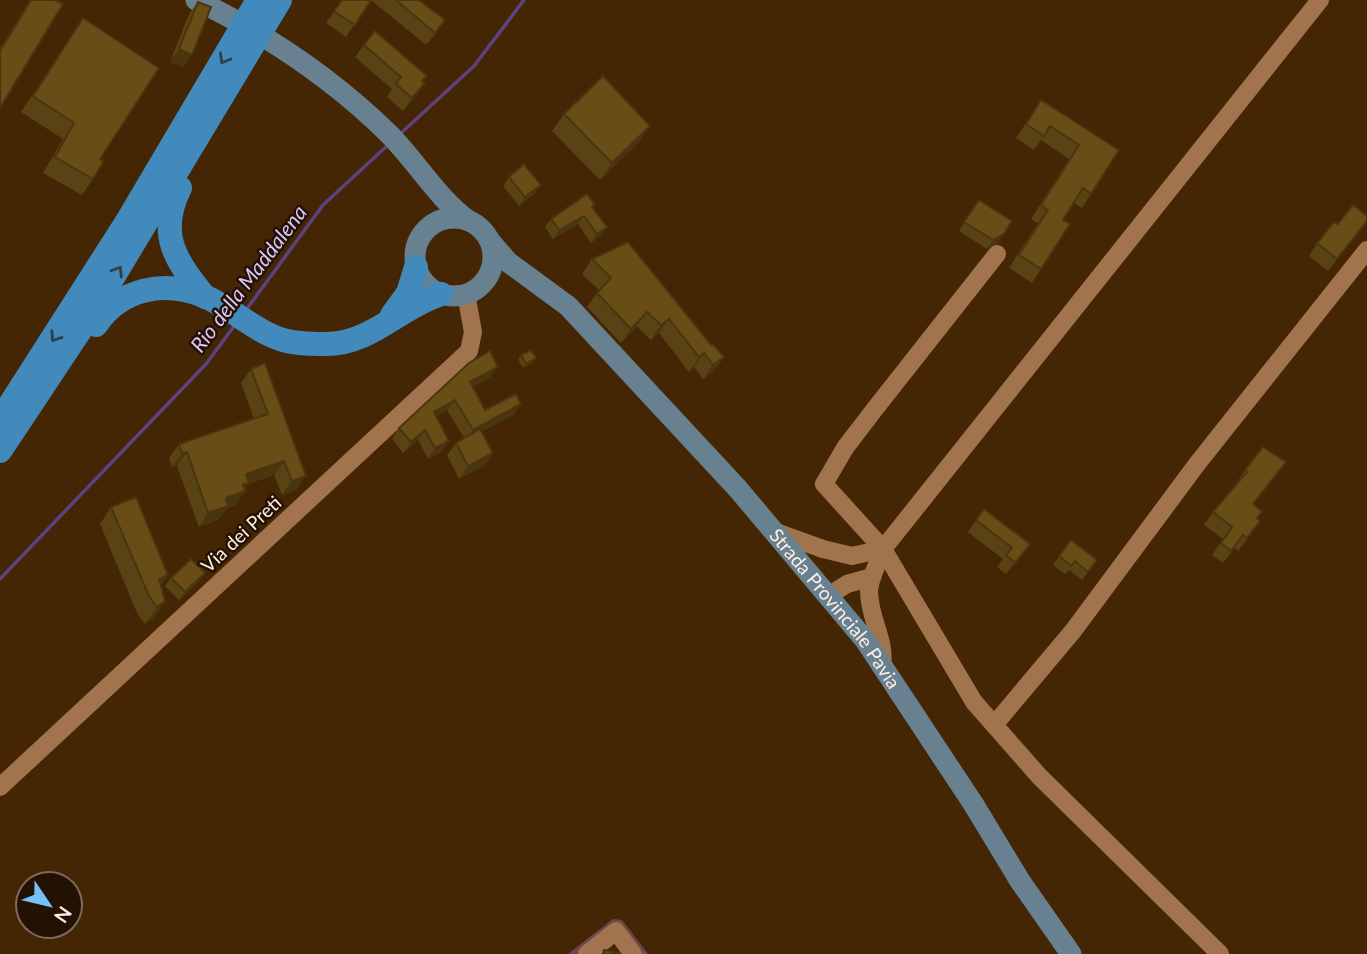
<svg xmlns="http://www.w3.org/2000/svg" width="1367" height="954" viewBox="0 0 1367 954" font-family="Lato,sans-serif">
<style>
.park{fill:url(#park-tufts)}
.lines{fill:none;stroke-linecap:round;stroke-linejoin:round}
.stream{stroke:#5c427e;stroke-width:3.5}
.minor{stroke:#a2744d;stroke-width:18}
.major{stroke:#688190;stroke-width:21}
.highway{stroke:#428abc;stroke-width:24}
.wall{fill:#594213}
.shaded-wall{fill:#49360f}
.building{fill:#684d16;stroke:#49360f;stroke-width:2}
.oneway{stroke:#2f414d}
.labels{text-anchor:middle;stroke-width:5;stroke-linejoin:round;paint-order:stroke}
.street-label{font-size:19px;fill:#ffefe3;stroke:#231103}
.water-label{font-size:21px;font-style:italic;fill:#dbc7fe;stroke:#231103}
</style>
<defs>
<pattern id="park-tufts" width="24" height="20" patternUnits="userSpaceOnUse" patternTransform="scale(1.75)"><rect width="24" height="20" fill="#714450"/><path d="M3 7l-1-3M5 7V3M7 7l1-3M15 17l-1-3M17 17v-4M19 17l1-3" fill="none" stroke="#865f69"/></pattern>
</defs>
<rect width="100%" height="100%" fill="#442605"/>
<!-- park -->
<path class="park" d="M613 919 622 920 648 954H633L616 931 587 954H568Z"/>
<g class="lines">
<!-- stream -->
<g class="stream">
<path d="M400 134 474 66 524 0"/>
<path d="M246 310 323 205 389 144"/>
<path d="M0 579 206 364 235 325"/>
</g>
<!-- minor -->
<g class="minor">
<path d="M997 254 874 410 845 448 824 484 883 549 974 702 1039 776 1220 954"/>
<path d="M773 531 823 549 852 556 883 549"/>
<path d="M828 596 847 584 872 577"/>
<path d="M882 666C886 639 869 619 869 591 870 576 879 563 883 549L1320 0"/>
<path d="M994 725 1073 631 1197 464 1367 250"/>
<path d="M0 787 469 351 473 332 466 294"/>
<path d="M587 954 616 931 633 954"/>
</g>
<!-- major -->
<g class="major">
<path d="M196 0C266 34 334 80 389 134 416 161 438 199 469 221"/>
<circle cx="454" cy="257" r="39"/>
<path id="s1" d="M490 241 508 262 568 306 738 489 865 640 974 805 1020 881 1071 954"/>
</g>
<!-- highway -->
<g class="highway">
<path d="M180 188C157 234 175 260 205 297"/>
<path d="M392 315 408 293 416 267"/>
<path d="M96 325C121 288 164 280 204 296 232 308 254 331 283 340 296 344 312 344 326 344 371 344 400 307 441 294"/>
<path d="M0 420 126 223 258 0"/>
<path d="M0 451 91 314 280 0"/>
</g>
</g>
<!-- wall -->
<g class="wall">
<path d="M30 0H55L0 108V48Z"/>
<path d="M342 0H371L346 37 326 23Z"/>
<path d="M371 0H419L436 33 426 45Z"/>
<path d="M198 2 192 55 183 67 170 62 189 14Z"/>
<path d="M83 18 100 159 93 179 82 195 43 173 63 139 21 112Z"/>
<path d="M364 45 425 83 416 96 403 111 387 97 392 89 355 57Z"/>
<path d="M1041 100 1119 150 1082 208 1074 203 1063 220 1041 269 1032 283 1009 268 1038 223 1031 219 1069 159 1041 140 1034 150 1016 138Z"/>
<path d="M564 114 639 142 600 180 552 131Z"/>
<path d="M509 177 541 185 535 193 519 206 503 186Z"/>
<path d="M979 200 998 243 987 249 959 231Z"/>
<path d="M593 208 601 235 591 243 578 224 553 239 545 227 551 219Z"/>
<path d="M1361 230 1328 271 1309 256 1317 243Z"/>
<path d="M592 259 711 345 724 357 714 371 703 379 694 367 689 372 659 333 651 340 637 326 621 343 587 307 599 290 582 274Z"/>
<path d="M521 355 533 363 523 368 518 359Z"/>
<path d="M251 369 296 490 282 495 274 475 248 484 245 490V491L235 505 227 508 218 520 199 527 177 466 172 467 169 458 179 444 254 419 241 383Z"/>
<path d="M491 377 472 387 485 410 521 404 513 415 481 432 484 466 459 479 447 455 456 443 464 438 447 410 436 417 441 452 428 459 418 440 403 453 392 439 399 428Z"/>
<path d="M1286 462 1253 505 1257 518 1252 533 1238 551 1235 548 1223 563 1212 555 1223 539 1204 525 1213 512 1238 483 1237 482 1245 470Z"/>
<path d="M111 507 168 575 161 585 165 601 153 618 145 624 137 613 100 524Z"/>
<path d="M984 509 1030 544 1006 574 997 567 1003 559 968 532Z"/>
<path d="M1071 540 1097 560 1082 580 1069 570 1065 574 1053 565Z"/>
<path d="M171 578 199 582 179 600 165 586Z"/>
</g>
<!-- shaded-wall -->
<g class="shaded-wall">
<path d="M179 49 192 55 183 67 170 62Z"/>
<path d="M425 83 416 96 403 111 412 98Z"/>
<path d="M650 126 639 142 600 180 612 163Z"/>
<path d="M541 185 535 193 519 206 525 197Z"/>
<path d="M584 216 578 224 553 239 559 230Z"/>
<path d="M1367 221 1361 230 1328 271 1337 259Z"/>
<path d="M607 227 601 235 591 243 597 234Z"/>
<path d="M1004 234 998 243 987 249 993 240Z"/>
<path d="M647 312 637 326 621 343 631 329Z"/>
<path d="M669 319 659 333 651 340 661 325Z"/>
<path d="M704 353 694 367 689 372 699 357Z"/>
<path d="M724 357 714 371 703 379 713 365Z"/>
<path d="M536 358 533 363 523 368 526 364Z"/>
<path d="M498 367 491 377 462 393 470 382Z"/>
<path d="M455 400 447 410 426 423 434 412Z"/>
<path d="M521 404 513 415 465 440 473 430Z"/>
<path d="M425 430 418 440 403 453 411 442Z"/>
<path d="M449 441 441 452 428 459 435 448Z"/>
<path d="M187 452 177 466 172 467 182 453Z"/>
<path d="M493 453 484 466 459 479 468 466Z"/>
<path d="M284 461 274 475 248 484 243 492 245 491 235 505 227 508 218 520 199 527 208 513 246 474Z"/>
<path d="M306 476 296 490 282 495 292 481Z"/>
<path d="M205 573 199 582 179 600 185 592Z"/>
<path d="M168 575 157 591 147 595 159 579Z"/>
<path d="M165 601 153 618 145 624 157 607Z"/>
</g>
<!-- building -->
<g class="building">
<path d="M31 0H55L63 4 0 108V51Z"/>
<path d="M342 0H371L355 25 334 11Z"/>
<path d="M396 0H419L445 20 435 33Z"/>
<path d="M198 2 211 7 192 55 179 49Z"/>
<path d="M83 18 159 68 100 159 104 161 93 179 55 157 74 123 33 96Z"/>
<path d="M375 31 427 76 422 81 425 83 412 98 396 84 401 77 364 45Z"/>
<path d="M603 76 650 126 612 163 564 114Z"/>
<path d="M1041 100 1119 150 1091 194 1083 188 1063 220 1070 224 1041 269 1019 255 1048 210 1041 205 1079 145 1050 126 1044 136 1026 124Z"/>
<path d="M524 164 541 185 525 197 509 177Z"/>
<path d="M587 194 595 205 592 207 607 227 597 234 584 216 559 230 551 219Z"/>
<path d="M979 200 1012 221 1004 234 993 240 964 222Z"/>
<path d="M1353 205 1367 216V221L1337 259 1317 243 1334 222 1338 224Z"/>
<path d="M628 242 711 345 713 344 724 357 713 365 704 353 699 357 669 319 661 325 647 312 631 329 597 293 611 278 592 259Z"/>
<path d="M531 350 536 358 526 364 521 355Z"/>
<path d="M490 351 498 367 470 382 485 410 516 394 521 404 473 430 455 400 434 412 449 441 435 448 425 430 411 442 399 428 469 363Z"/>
<path d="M265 363 306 476 292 481 284 461 246 474 249 483 243 485 245 491 226 498 228 506 208 513 187 452 182 453 179 444 268 414 251 369Z"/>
<path d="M480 429 493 453 468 466 456 443Z"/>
<path d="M1263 447 1286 462 1253 504 1262 511 1257 518 1260 521 1247 538 1243 535 1231 551 1221 543 1232 527 1213 512 1247 472 1245 470Z"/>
<path d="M136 497 168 575 159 579 165 601 157 607 149 596 111 507Z"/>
<path d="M984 509 1030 544 1015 563 1006 555 1012 548 976 520Z"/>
<path d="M1071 540 1097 560 1088 572 1075 561 1071 566 1059 556Z"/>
<path d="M191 559 205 573 185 592 171 578Z"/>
<path d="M604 950 621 954H603Z"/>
</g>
<!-- one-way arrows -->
<defs><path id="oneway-chevron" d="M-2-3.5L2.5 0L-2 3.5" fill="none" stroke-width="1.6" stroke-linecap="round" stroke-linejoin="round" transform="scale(1.75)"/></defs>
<g class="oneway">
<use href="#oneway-chevron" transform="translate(224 59) rotate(120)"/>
<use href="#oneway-chevron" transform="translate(118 271) rotate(-58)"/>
<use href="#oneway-chevron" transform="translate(55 337) rotate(123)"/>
</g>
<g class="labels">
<!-- street labels -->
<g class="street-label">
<text transform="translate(241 534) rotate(-43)" y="7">Via dei Preti</text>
<text dy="7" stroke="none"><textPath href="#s1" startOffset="506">Strada Provinciale Pavia</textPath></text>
</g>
<!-- water labels -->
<g class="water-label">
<text transform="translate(249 279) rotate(-53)" y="7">Rio della Maddalena</text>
</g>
</g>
<!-- north arrow -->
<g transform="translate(49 905) rotate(125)"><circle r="33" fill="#231103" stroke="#7b6a5d" stroke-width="2"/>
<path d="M0-5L12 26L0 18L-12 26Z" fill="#75c0f6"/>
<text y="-10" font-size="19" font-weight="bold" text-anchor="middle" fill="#ffefe3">N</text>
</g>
</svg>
